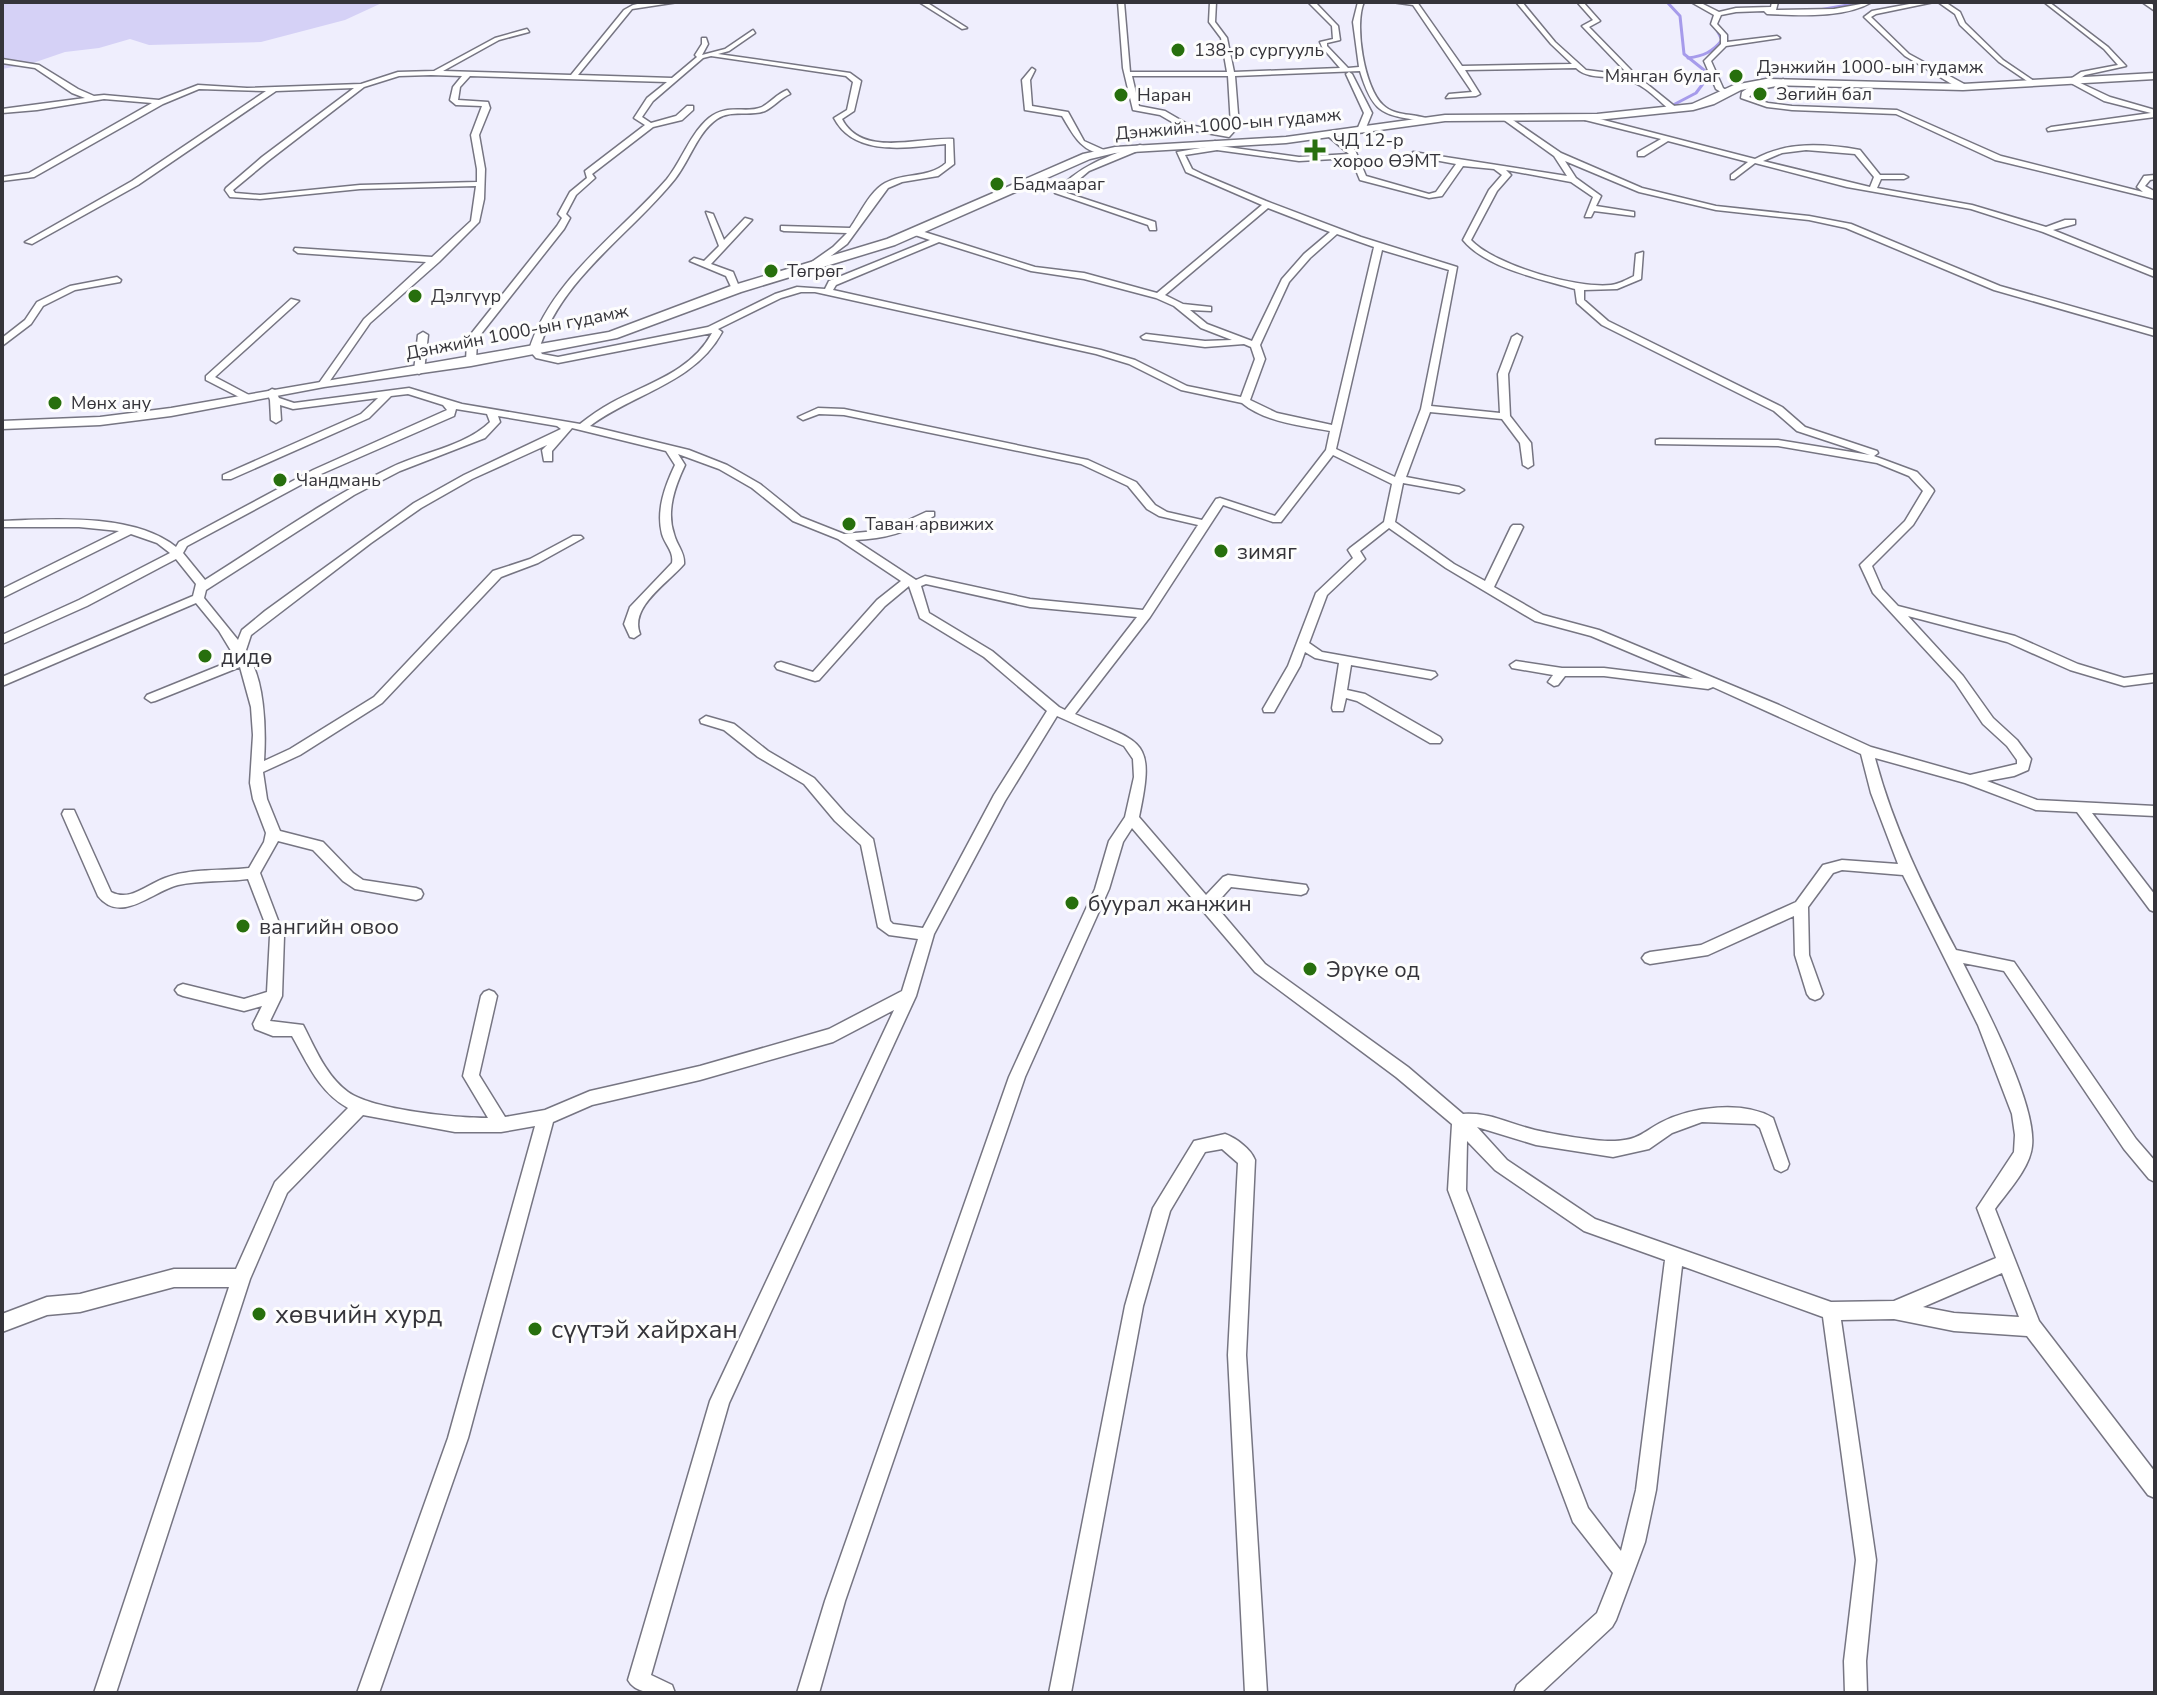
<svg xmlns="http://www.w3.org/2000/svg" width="2157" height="1695" viewBox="0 0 2157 1695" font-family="'Nunito Sans',sans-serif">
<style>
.green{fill:#d5d1f6}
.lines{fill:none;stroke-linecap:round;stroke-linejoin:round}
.stream{stroke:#a69beb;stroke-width:3}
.minor-casing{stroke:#767582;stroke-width:3}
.secondary-casing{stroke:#767582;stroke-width:3}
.minor{fill:#fff;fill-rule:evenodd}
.secondary{fill:#fff;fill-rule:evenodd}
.poi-dot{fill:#276f0d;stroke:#fdfdfd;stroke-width:3}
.labels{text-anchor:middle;stroke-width:6;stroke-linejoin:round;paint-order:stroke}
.far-poi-label{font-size:18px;fill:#35343a;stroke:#fdfdfd;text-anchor:start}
.far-street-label{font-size:18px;fill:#35343a;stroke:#fdfdfd}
.poi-label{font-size:22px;fill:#35343a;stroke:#fdfdfd;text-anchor:start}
.near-poi-label{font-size:26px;fill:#35343a;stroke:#fdfdfd;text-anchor:start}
</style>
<rect width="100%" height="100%" fill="#efeefd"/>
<!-- green -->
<path class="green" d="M2 2H384L345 20 261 42 149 45 130 39 99 48 65 52 30 64 2 69Z"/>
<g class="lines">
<!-- stream -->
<g class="stream">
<path d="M1667 2 1680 16 1684 54 1709 74 1705 75 1708 77 1696 93 1675 104"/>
<path d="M1819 10 1865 2"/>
<path d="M1688 58C1703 56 1713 52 1722 40L1714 24"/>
</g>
<!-- minor casing -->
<g class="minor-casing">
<g id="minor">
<path d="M646 2H678L632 9 578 75 672 78 697 57 695 55 702 44V38H706L708 44 702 55 725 49 753 30 755 33 729 51 718 54 850 73 861 81 854 111 842 119C862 158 918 137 953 139L954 164 938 176 902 182 888 188 847 244 812 270H806V266L833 247 847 233 784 231 781 230V226L850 228C860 214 870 191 885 183 905 172 928 179 946 163V144C909 147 855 158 834 118L847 110 853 82 846 76 711 56 703 58 653 101 642 117 651 123 676 116 687 106H693V110L682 120 653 127 592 174 595 178 576 195 566 214 570 218 564 229 477 339 476 362 471 365 466 362 467 339 557 226 562 218 558 214 570 192 587 178 585 171 645 125 634 118 647 98 667 82 470 76 460 87 458 100 488 102 490 108 479 135 485 169 484 199 479 222 439 262 370 323 327 385 324 386 319 383 364 319 426 262 298 253 294 250 295 248 432 257 471 221 476 186 360 189 260 199 230 197 225 190 226 188 262 157 354 88 276 91 138 185 32 244 25 242 132 181 266 91 199 89 163 104 34 177 2 181V177L29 173 152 103 104 99 37 110 2 113V109L85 98 72 93 35 68 2 63V59L39 65 78 89 94 96 104 95 159 100 198 85 247 88 361 84 398 72 434 71 495 38 527 29 529 32 499 40 443 71 571 75 624 10 633 5ZM431 75 462 76 453 87 450 100 456 105 482 106 471 135 477 169V182L360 185 260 195 235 193 233 190 268 161 364 87 399 76Z"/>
<path d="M919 2H926L967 28 962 29Z"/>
<path d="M1118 2H1124L1130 72H1227L1221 38 1209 22 1210 2H1216L1215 22 1227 38 1234 72 1340 68 1322 47 1320 42 1333 39 1332 26 1308 2H1315L1338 26 1340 40 1327 43V46L1348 68 1359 67 1353 22 1358 2H1364C1354 24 1364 88 1383 105 1395 117 1416 113 1431 120L1427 122C1384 114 1374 117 1360 71L1235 76 1239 126 1229 137 1184 129 1160 115 1133 110 1123 68ZM1132 76H1228L1231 126 1227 132 1189 125 1165 111 1139 106Z"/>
<path d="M1392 2H1417L1462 66 1572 64 1551 44 1516 2H1522L1555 42 1586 70 1625 75V71L1582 26 1593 20 1577 2H1583L1600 21 1589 27 1631 70 1632 76 1647 84 1678 109 1671 111C1657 99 1643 83 1624 79 1609 75 1588 80 1576 68L1465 70 1480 94 1476 96 1446 98 1449 94 1472 92 1413 5Z"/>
<path d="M1691 2H1699L1719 12 1736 8 1771 7 1772 2H1778L1776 10 1834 9 1872 2C1843 19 1800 15 1767 14L1764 11 1736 12 1721 15 1717 24 1727 35V42L1777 36 1780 38 1726 46 1711 61 1723 88 1730 93 1726 95 1716 89 1704 61 1721 44V35L1711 24 1714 15Z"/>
<path d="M1920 2H1934L1876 14 1871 17 1909 54 1966 85V89H1960L1905 56 1864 17 1872 11Z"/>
<path d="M1938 2H1945L1960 12 1965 23 2003 60 2037 83V85H2033L1999 62 1960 25 1955 14Z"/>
<path d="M2044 2H2049L2108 47 2126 66 2085 75 2076 81 2110 97 2155 110V117L2048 131 2047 129 2051 127 2151 113 2104 101 2069 82V80L2081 72 2118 65 2104 49Z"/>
<path d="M2142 2H2149L2155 6V11Z"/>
<path d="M1032 68 1035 70 1030 80 1032 106 1068 112 1084 141 1104 150V154C1081 152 1073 134 1062 116L1025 110 1022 80Z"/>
<path d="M1349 72 1352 74 1372 113 1365 130 1361 132 1357 130 1364 113 1346 74Z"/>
<path d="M1783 79 1787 82V84L1756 90 1749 97 1768 103 1792 106 1897 110 2001 156 2143 192 2137 187 2144 176 2155 175V179L2150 180 2145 186 2154 191 2155 199 1995 160 1896 114 1792 110 1767 107 1741 98 1742 92 1751 86 1780 82Z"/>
<path d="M787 90 790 94C781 98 773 107 765 111 749 117 732 109 717 119 697 133 690 160 675 179 630 235 560 279 539 350L542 354 558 357 708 327 775 294 797 287 825 289 829 281 930 240 912 234 911 232 915 229 1035 267 1084 273 1157 293 1262 205 1186 172 1177 152 1212 146 1211 143 1215 141 1220 146 1299 157 1349 154 1329 137 1328 135 1332 133 1355 150 1366 176 1429 194 1436 192 1456 164 1413 156V152L1567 176 1554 156 1504 120 1503 118 1507 116 1561 153 1642 188 1716 206 1809 216 1851 224 2000 286 2155 330V336L1994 290 1846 228 1809 220 1716 210 1639 192 1565 161 1576 178 1601 196 1596 206 1634 212V216L1594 211 1591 217H1585L1593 197 1571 182 1506 170 1511 175 1497 191 1471 240C1494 265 1577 289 1611 285 1619 284 1626 280 1634 276L1636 254 1643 252 1641 279 1617 289 1584 290V300L1608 321 1782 407 1805 427 1877 451 1878 453 1874 456 1917 472 1933 489 1934 491 1913 525 1872 566 1882 589 1898 606 2015 636 2078 664 2124 678 2155 674V682L2124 686 2070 670 2007 642 1908 616 1963 676 1993 718 2017 740 2031 759 2028 770 2014 776 1987 781 2037 800 2155 806V816L2092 813 2155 895V912L2150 910 2077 812 2036 810 1965 783 1875 758C1893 826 1923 887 1956 950L2014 962 2136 1139 2155 1161V1182L2149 1179 2124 1149 2004 971 1963 963C1983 1002 2037 1104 2032 1146 2030 1168 2008 1191 1995 1209L2039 1321 2155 1472V1498L2148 1495 2027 1336 1954 1331 1894 1319 1841 1320 1876 1560 1866 1661 1867 1693H1845L1844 1661 1856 1560 1823 1317 1682 1266 1656 1490 1645 1542 1616 1620 1612 1627 1541 1693H1514L1517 1685 1597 1613 1613 1573 1573 1522 1448 1190 1452 1124 1396 1077 1255 972 1132 828 1123 842 1109 889 1025 1077 845 1601 819 1693H797L825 1601 1009 1077 1095 889 1109 841 1125 817 1134 777 1133 759 1124 746 1057 716 1005 801 934 934 916 996 729 1403 651 1675 672 1685 675 1693C658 1693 636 1695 628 1680L710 1401 894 1010 833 1042 700 1080 592 1105 553 1122 468 1438 379 1693H357L448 1438 535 1126 501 1132H455L363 1115 287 1193 250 1279 116 1693H94L229 1287H174L80 1312 47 1315 2 1332V1314L47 1297 80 1294 174 1269H236L275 1182 348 1108C319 1092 308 1064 292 1036H273L255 1029 253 1024 262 1006 244 1011 183 996 178 994 175 990 178 986 183 984 244 999 267 992 270 936 248 879C225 882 201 880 178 885 153 891 121 925 98 896L62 814 64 810H74L111 892C130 902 146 885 165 878 191 868 221 871 249 868L264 842 266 833 253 799 250 783 253 735 251 707 240 667 155 701 151 702 145 698 147 695 236 659 219 631 196 603 2 686V677L193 596 196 584 176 559 87 606 2 644V635L79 600 170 553 157 543 131 534 2 598V589L119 531 79 527H2V521C53 519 134 513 176 547L179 542 313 470 447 410 443 405 408 394 391 396 369 418 231 479H223V475L361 414 378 398 293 409 280 405 281 420 276 423 271 420 270 400 267 392 272 389 275 390 279 398 294 403 409 388 462 404 580 424C590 416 600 409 611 403 648 383 691 372 712 333L558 363 536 358 529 350C551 279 620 233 667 179 682 160 690 134 709 118 727 103 746 114 762 107 771 102 777 94 787 90ZM1217 150 1299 161 1351 158 1360 180 1429 198 1442 196 1463 166 1494 169 1502 175 1489 190 1463 240C1486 268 1540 279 1575 289L1577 303 1602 325 1774 411 1797 431 1870 455 1778 440 1660 439 1656 440V444L1778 446 1877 463 1909 476 1923 491 1905 521 1860 565 1873 593 1955 682 1983 724 2007 746 2017 760V764L1970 775 1871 747 1779 705 1599 630 1543 615 1494 587 1523 527 1521 525H1513L1511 527 1485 581 1454 564 1395 522 1403 483 1459 493 1464 490 1459 487 1406 477 1430 412 1502 419 1520 443 1523 465 1528 468 1533 465 1531 443 1510 416 1508 374 1522 337 1517 334 1512 337 1498 374 1500 413 1431 406 1457 267 1361 237 1266 201 1204 175 1192 169 1185 155ZM1268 208 1330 232 1304 254 1282 279 1252 341 1207 324 1190 310 1211 311V307L1183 304 1165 295ZM1337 234 1374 247 1332 425 1277 413 1250 400 1265 359 1260 345 1289 282 1310 258ZM939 242 1031 271 1084 279 1156 298 1174 306 1201 328 1232 340 1205 341 1146 334 1141 337 1143 339 1205 347 1244 344 1251 347 1255 359 1241 397 1187 386 1135 360 1101 350 833 290 836 285ZM1382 250 1449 270 1421 409 1395 477 1336 449ZM801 292H815L1096 354 1129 364 1181 390 1242 403C1265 422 1302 426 1330 431L1326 450 1275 516 1220 498 1216 499 1202 520 1167 512 1155 505 1136 482 1088 460 844 409 818 408 798 417 803 420 819 414 844 415 1081 464 1128 486 1147 509 1159 516 1198 525 1143 610 1030 599 925 576 916 580 855 540C885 539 908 532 934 516V512H926L887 530 844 534 801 517 760 484 727 465 689 450 590 426C634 393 695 383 722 332L718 329 781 298ZM456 409 487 414 490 422C464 447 422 452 390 468 325 499 266 542 205 580L183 553 187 546 321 474 454 416ZM498 416 557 426 561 429 464 475 414 503 265 611 242 630 238 640 204 598 206 590 354 495 400 471 485 438 500 422ZM572 428 666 451 675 465C665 486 656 510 662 534 665 545 674 551 672 563L630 607 624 624 630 637 634 638 640 634C629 607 668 583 684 564 685 552 677 546 674 534 666 511 675 486 685 465L678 454 719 469 752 488 793 521 838 539 901 581 877 600 813 672 781 662 777 663 775 666 777 669 815 681 819 680 885 606 909 586 920 618 984 657 1047 711 994 795 923 928 893 924 890 921 873 839 845 813 814 778 768 751 734 724 706 716 700 720 701 723 724 730 758 757 804 784 835 821 861 845 878 927 889 935 918 939 902 991 829 1029 700 1066 590 1091 545 1110 505 1117 479 1075 497 996 494 992 489 990 484 992 481 996 463 1076 488 1118C456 1118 373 1110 348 1092 326 1076 315 1048 303 1025L270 1021 282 996 284 936 260 873 278 841 313 850 343 881 355 889 416 900 421 898 423 894 421 890 416 888 363 880 353 873 323 842 280 831 267 799 263 772 300 755 382 703 501 577 538 563 583 538 581 536H573L530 559 493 571 374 697 290 749 264 761C266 731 265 674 245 653L251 635 371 543 421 508 472 479 547 445 542 450 544 461H552V451ZM1333 455 1392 484 1384 522 1350 548 1348 550 1353 558 1316 593 1288 666 1263 709 1264 712H1274L1300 666 1305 652 1315 658 1339 663 1332 708 1333 711H1343L1346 698 1357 701 1430 743H1440L1442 740 1440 737 1365 694 1347 690 1351 665 1431 679 1437 675 1435 672 1322 652 1309 643 1327 595 1363 561 1365 559 1360 551 1389 528 1446 568 1535 621 1591 636 1693 679 1604 668H1562L1516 661 1510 665 1512 668 1553 675 1548 682 1554 686 1558 685 1565 676H1604L1708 689 1713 687 1861 754 1871 793 1898 864 1842 860 1823 865 1796 902 1701 945 1650 952 1645 954 1642 958 1645 962 1650 964 1708 955 1794 916 1795 955 1807 994 1810 998 1815 1000 1820 998 1823 994 1809 955 1808 907 1833 873 1842 870 1903 875 1978 1025 2012 1114 2015 1135 2014 1152 1977 1208 1996 1258 1894 1301 1831 1302 1595 1219 1507 1160 1477 1127 1536 1145 1613 1157 1649 1149 1672 1133 1702 1122 1755 1124 1760 1128 1775 1169 1781 1172 1787 1169 1789 1164 1773 1118C1743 1100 1690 1107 1660 1123 1642 1133 1638 1140 1615 1141 1598 1142 1552 1134 1535 1130 1510 1124 1489 1112 1463 1114L1408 1067 1265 964 1215 905 1231 887 1301 895 1306 893 1308 889 1306 885 1228 875 1223 877 1206 895 1139 817C1156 737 1143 744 1075 714L1150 617 1223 505 1273 522H1281ZM926 584 1030 607 1137 617 1065 710 1059 707 992 651 929 613 921 586ZM1467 1141 1495 1170 1584 1231 1665 1260 1636 1490 1621 1551 1588 1508 1466 1190ZM2002 1273 2019 1317 1954 1313 1923 1307Z"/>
<path d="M1588 116 1755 159C1787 141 1825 144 1860 150L1880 175H1904L1908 177 1904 179H1881L1877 188 1972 205 2046 227 2065 220H2075V224L2053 230 2155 271V277L2043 232 1971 209 1847 187 1755 163 1734 179H1731V175L1748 162 1668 141 1644 156H1638V152L1661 139 1585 120 1584 118ZM1806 150 1855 154 1874 177 1870 187 1763 161 1782 153Z"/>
<path d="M1140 145 1147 147 1089 171 1064 192 1155 222 1156 230H1150L1148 225 1055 193C1078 166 1108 156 1140 145Z"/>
<path d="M706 212 713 214 724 240 745 218 752 220 711 264 733 272 740 289 739 291H733L726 276 690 261 694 258 704 261 719 246Z"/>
<path d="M117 277 121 280 120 282 75 290 43 306 31 324 2 346V338L25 320 37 302 70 286Z"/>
<path d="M291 299 299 301 215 377 249 395V399H243L206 380V376Z"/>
<path d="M423 332 428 335 424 371 419 374 414 371 418 335Z"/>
<path d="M1225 1134C1236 1138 1251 1149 1255 1160L1246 1355 1267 1693H1245L1228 1355 1238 1163 1222 1149 1205 1152 1170 1211 1143 1306 1071 1693H1049L1125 1306 1153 1208 1194 1141Z"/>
</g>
</g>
<!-- secondary casing -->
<g class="secondary-casing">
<path id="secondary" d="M2155 73V79L1963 90 1766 85 1741 90 1714 104 1693 110 1597 120 1445 121 1286 143 1115 153 1090 159 895 245 741 292 617 338 471 366 324 387 171 416 100 425 2 429V421L100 417 171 408 609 332 731 286 887 239 1083 154 1115 147 1286 137 1445 115 1597 114 1692 104 1734 85 1766 79 1963 84Z"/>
</g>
<!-- minor -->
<use href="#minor" class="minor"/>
<!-- secondary -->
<use href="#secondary" class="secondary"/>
</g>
<!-- markers -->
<g class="poi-dot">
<circle cx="1178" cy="50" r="8"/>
<circle cx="1736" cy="76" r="8"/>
<circle cx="1760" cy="94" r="8"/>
<circle cx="1121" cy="95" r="8"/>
<path d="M1311 138h8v8h8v8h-8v8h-8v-8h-8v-8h8z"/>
<circle cx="997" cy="184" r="8"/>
<circle cx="771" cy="271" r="8"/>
<circle cx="415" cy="296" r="8"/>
<circle cx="55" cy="403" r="8"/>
<circle cx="280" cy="480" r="8"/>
<circle cx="849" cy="524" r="8"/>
<circle cx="1221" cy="551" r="8"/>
<circle cx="205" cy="656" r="8"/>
<circle cx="1072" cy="903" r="8"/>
<circle cx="243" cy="926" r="8"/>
<circle cx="1310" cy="969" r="8"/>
<circle cx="259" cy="1314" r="8"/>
<circle cx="535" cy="1329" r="8"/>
</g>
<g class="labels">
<!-- far-poi labels -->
<g class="far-poi-label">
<text x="1194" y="56">138-р сургууль</text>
<text x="1720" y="82" text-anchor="end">Мянган булаг</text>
<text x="1776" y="100">Зөгийн бал</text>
<text x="1137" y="101">Наран</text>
<text x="1333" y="146">ЧД 12-р<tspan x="1333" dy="21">хороо ӨЭМТ</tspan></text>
<text x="1013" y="190">Бадмаараг</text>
<text x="787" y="277">Төгрөг</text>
<text x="431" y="302">Дэлгүүр</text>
<text x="71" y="409">Мөнх ану</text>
<text x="296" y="486">Чандмань</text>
<text x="865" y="530">Таван арвижих</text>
</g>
<!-- far-street labels -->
<g class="far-street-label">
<text x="1870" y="73">Дэнжийн 1000-ын гудамж</text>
<text transform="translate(1228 124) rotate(-5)" y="6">Дэнжийн 1000-ын гудамж</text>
<text transform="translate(517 332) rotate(-11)" y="6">Дэнжийн 1000-ын гудамж</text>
</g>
<!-- poi labels -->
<g class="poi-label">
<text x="1237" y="559">зимяг</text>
<text x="221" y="664">дидө</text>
<text x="1088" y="911">буурал жанжин</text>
<text x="259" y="934">вангийн овоо</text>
<text x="1326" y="977">Эрүке од</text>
</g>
<!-- near-poi labels -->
<g class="near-poi-label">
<text x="275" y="1323">хөвчийн хурд</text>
<text x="551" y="1338">сүүтэй хайрхан</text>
</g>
</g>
<!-- border -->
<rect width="2157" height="1695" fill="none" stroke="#35343a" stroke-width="8"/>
</svg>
